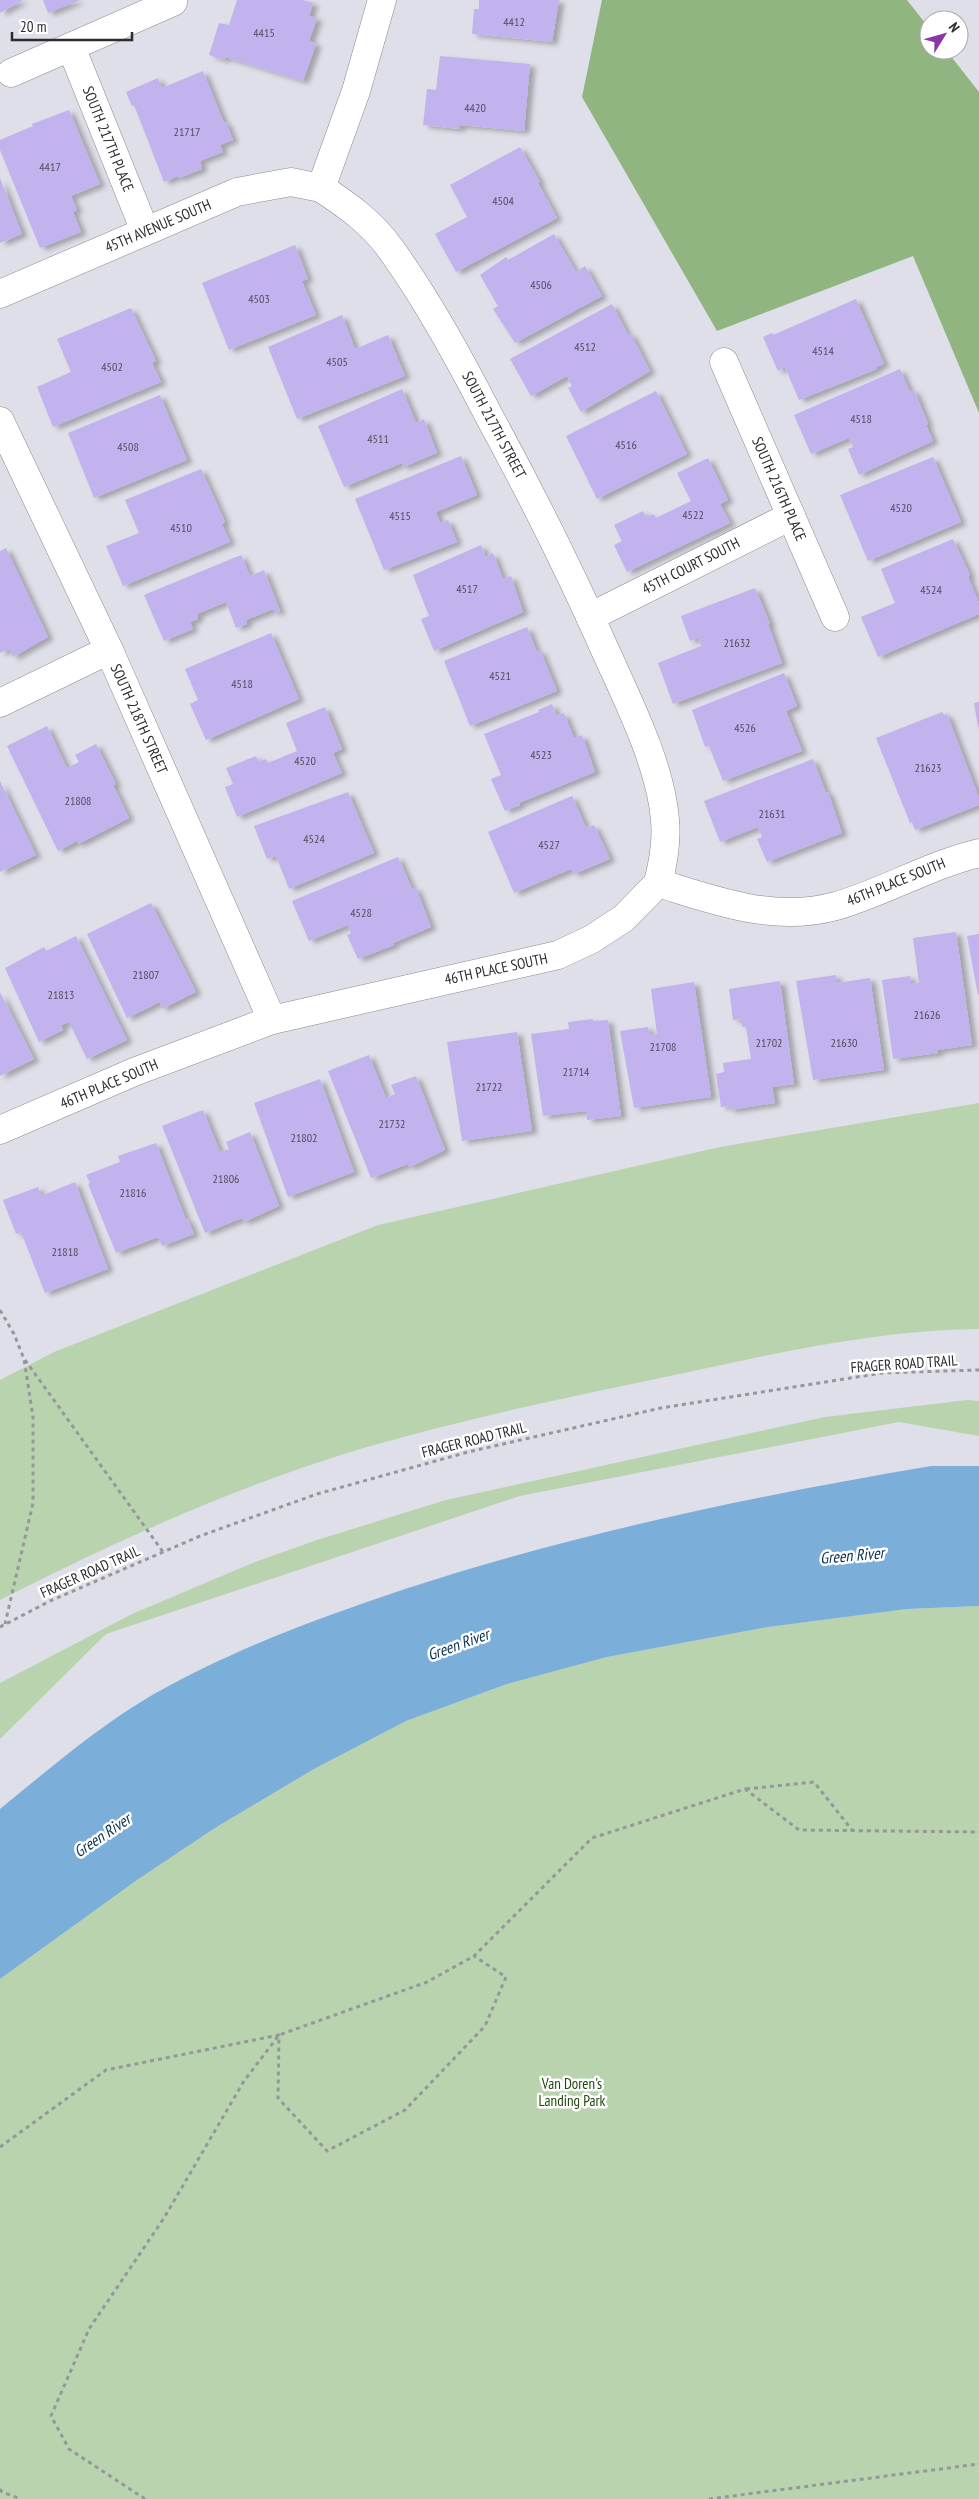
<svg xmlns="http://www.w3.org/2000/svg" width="979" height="2499" viewBox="0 0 979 2499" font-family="'PT Sans Narrow',sans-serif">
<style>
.green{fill:#b9d3ae}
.forest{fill:#91b581}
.water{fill:#7baed9}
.building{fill:#c2b2ed;filter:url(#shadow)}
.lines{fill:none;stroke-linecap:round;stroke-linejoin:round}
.minor-casing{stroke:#8a8b93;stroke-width:29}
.path{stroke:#96969d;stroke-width:3;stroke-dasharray:4 4;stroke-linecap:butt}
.minor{stroke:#fff;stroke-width:28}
.labels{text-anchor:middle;stroke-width:5;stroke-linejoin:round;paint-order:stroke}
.number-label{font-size:12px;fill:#524e5f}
.street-label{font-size:15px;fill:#2c2c30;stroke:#fff}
.park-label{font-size:15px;fill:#23450e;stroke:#fff}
.water-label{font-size:16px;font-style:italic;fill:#08304d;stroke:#fff}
</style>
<defs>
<filter id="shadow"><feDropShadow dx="5.5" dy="3" stdDeviation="2.5" flood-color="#0004"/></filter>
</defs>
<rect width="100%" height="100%" fill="#dedfe8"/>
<!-- green -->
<g class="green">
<path d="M979 1103V1329C873 1330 768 1355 665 1377 563 1398 460 1420 360 1449 235 1487 116 1541 0 1600V1380L54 1352 378 1225 720 1147Z"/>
<path d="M967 1400 979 1401V1436L899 1422 520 1496 106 1634 0 1739V1683L132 1614 255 1562 317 1540 446 1500 825 1417Z"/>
<path d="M979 1606V2499H0V1979L137 1880 215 1828 314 1769 406 1721 507 1684 607 1657 768 1627 907 1609Z"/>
</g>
<!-- forest -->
<path class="forest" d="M602 0H907L929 28V50H946L979 92V413L913 256 717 331 582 97Z"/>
<!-- water -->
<path class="water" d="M931 1466H979V1606L907 1609 768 1627 607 1657 507 1684 406 1721 314 1769 215 1828 137 1880 0 1979V1809C49 1769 99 1726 154 1694 233 1649 319 1618 405 1589 577 1533 754 1496 931 1466Z"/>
<!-- building -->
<g class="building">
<path d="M0 0H23L0 13Z"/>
<path d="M43 0H80L48 13Z"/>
<path d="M237 0H303L313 3 309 16 317 18 309 41 316 44 303 81 225 57 224 60 209 55 219 23 229 25Z"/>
<path d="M479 0H559L552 42 472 34 474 9H479Z"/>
<path d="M440 56 530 64 524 131 460 125V129L423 125 427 89 436 90Z"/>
<path d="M203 71 224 123 226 122 233 140 220 145 223 152 200 161 202 169 179 178 178 176 164 182 134 105 132 106 126 92 158 78 162 88Z"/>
<path d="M69 110 100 184 71 196 77 210 73 212 81 232 40 248 0 150V140L33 126 32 124Z"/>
<path d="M520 147 540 182 538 183 557 218 456 272 435 234 467 217 450 185Z"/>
<path d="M0 178 22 234 0 243Z"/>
<path d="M554 234 576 272 585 266 602 296 515 343 493 309 498 306 480 275 506 257 508 260Z"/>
<path d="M295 245 308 279 302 281 316 315 229 350 202 283Z"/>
<path d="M856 299 884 364 876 367 877 369 799 400 785 367 778 371 763 337 772 333 773 335Z"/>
<path d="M612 304 628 335 631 334 650 371 581 412 568 388 572 386 567 376 531 396 510 359Z"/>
<path d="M131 308 156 361 152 363 161 382 53 427 37 387 71 372 57 339Z"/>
<path d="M342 315 355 349 388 335 405 376 297 419 268 347Z"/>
<path d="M900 369 910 392 914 390 928 424 926 425 933 441 859 475 848 449 853 447 849 438 811 454 794 415Z"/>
<path d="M402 389 416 423 424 419 437 453 403 467 402 463 344 487 318 426Z"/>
<path d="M656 391 687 454 597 499 566 436Z"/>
<path d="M160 395 187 460 94 498 68 433Z"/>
<path d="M461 456 477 495 436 512 440 523 448 520 457 542 384 570 355 499Z"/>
<path d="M933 457 961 522 868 561 840 495Z"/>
<path d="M708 458 728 500 720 504 730 523 627 572 614 545 622 541 614 525 643 511 646 517 654 514 656 518 691 501 677 473Z"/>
<path d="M201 469 225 522 222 524 230 542 123 586 106 546 139 533 125 500Z"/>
<path d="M953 539 970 575 968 577 979 603V614L878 657 861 617 895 603 881 569Z"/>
<path d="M481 545 486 557 493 553 503 579 511 576 523 612 434 651 421 619 429 616 413 575Z"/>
<path d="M6 548 48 637 13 657 9 649 0 653V551Z"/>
<path d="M241 555 250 576 264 570 280 611 275 613 273 609 246 620 247 624 236 628 226 602 197 614 198 619 190 622 193 629 164 641 144 595Z"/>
<path d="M755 588 770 624H768L782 663 673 704 658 663 701 646 698 638 690 641 681 616Z"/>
<path d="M527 627 537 652 540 650 557 691 470 726 444 661Z"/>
<path d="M271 633 299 699 206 740 190 704 198 700 185 669Z"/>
<path d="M784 673 797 706 786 711 802 751 723 781 709 746 705 747 692 710Z"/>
<path d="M979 702V727H978L974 703Z"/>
<path d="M552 704 557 716 564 713 574 738 582 735 595 772 519 803 520 805 505 811 491 779 501 775 484 734 539 712 538 710Z"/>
<path d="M325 707 342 749 333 753 342 773 237 817 225 787 233 784 226 768 256 756 259 762 266 759 268 763 297 751 286 723Z"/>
<path d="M942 712 944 715 947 714 979 798V805L915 830 912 822 910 823 876 738Z"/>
<path d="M47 726 67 768 79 762 75 755 96 744 116 784 113 785 129 818 78 844 77 841 58 851 7 746Z"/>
<path d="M813 759 826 793 828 792 842 833 767 862 757 839 762 837 758 827 720 842 704 801Z"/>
<path d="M0 781 36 855 0 872Z"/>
<path d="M348 792 374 853 289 889 276 856 267 859 254 826Z"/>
<path d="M572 796 586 828 594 825 610 859 574 874 571 869 514 893 488 832Z"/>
<path d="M398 857 412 889 416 888 431 927 393 943 394 945 358 959 347 935 351 933 348 925 309 941 292 901Z"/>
<path d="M151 903 196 992 162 1009 160 1002 127 1018 87 934Z"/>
<path d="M956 932 972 1045 938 1050V1053L893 1059 882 980 910 976 911 984 919 983 913 938Z"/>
<path d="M979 934V995H978L967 936Z"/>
<path d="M76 936 127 1040 87 1059 69 1022 61 1025 63 1030 39 1042 5 968 44 947 46 951Z"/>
<path d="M836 975 837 983 870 978 884 1070 813 1080 796 981Z"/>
<path d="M780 981 794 1084 772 1087 775 1103 730 1110 729 1106 721 1107 716 1074 724 1072 723 1063 751 1059 746 1027H742L741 1019 733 1020 729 989Z"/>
<path d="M694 982 711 1097 634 1108 620 1031 648 1027 650 1035 657 1034 651 989Z"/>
<path d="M0 992 34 1059 0 1076Z"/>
<path d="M593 1019V1021L608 1020 621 1116 587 1120 586 1111 543 1116 531 1034 569 1029 568 1022Z"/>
<path d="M517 1032 532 1131 462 1141 447 1042Z"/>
<path d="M369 1055 386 1098 395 1094 391 1085 416 1076 445 1150 410 1167 408 1164 371 1178 328 1071Z"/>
<path d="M320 1079 354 1172 288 1197 254 1103Z"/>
<path d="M203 1110 220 1152 229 1149 226 1142 250 1132 279 1206 244 1222 242 1218 205 1233 162 1126Z"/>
<path d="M156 1143 186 1220 188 1219 194 1234 162 1246 158 1237 116 1253 88 1184 90 1183 86 1175 120 1162 118 1156Z"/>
<path d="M75 1182 108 1269 45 1293 21 1232 16 1234 3 1200 38 1187 41 1196Z"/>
</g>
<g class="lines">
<!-- minor casing -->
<g class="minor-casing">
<g id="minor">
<path d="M382 0 356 91 321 188C347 205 371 222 390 248 428 301 459 358 489 416 531 493 570 571 606 652 628 701 661 766 665 820 667 841 663 864 658 883"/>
<path d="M71 47 145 231"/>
<path d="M11 73 173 2"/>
<path d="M0 294 237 192 291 182 321 188"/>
<path d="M724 362 835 617"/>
<path d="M0 421 109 650 272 1020"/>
<path d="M590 617 791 516"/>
<path d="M0 703 109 650"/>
<path d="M0 1130 134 1072 272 1020 558 955 592 939 624 918 658 883C717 901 774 923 836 906 885 892 929 865 979 853"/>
</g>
</g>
<!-- path -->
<g class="path">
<path d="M0 1310 14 1334 24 1359 33 1417V1503L5 1624"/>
<path d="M25 1360 163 1552"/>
<path d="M0 1627 50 1601 200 1536 317 1494 468 1452 661 1408 882 1373 979 1370"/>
<path d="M746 1789 814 1782 852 1830"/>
<path d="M0 2147 106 2070 279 2035 278 2098 327 2151 405 2110 485 2026 506 1977 474 1956"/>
<path d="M0 2489 2 2492 21 2499"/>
<path d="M145 2499 69 2449 51 2416 89 2329 164 2218 244 2081 279 2035 427 1982 474 1956 592 1838 745 1789 799 1830 979 1832"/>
<path d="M709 2499 979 2464"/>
</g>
<!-- minor -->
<use href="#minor" class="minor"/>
</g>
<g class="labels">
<!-- number labels -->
<g class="number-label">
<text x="514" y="26">4412</text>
<text x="264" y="37">4415</text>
<text x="475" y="112">4420</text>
<text x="187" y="136">21717</text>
<text x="50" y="171">4417</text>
<text x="503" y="205">4504</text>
<text x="541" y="289">4506</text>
<text x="259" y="303">4503</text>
<text x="585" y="351">4512</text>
<text x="823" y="355">4514</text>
<text x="337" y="366">4505</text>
<text x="112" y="371">4502</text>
<text x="861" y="423">4518</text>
<text x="378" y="443">4511</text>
<text x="626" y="449">4516</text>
<text x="128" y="451">4508</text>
<text x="901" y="512">4520</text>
<text x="693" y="519">4522</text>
<text x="400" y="520">4515</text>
<text x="181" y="532">4510</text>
<text x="467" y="593">4517</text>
<text x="931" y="594">4524</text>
<text x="737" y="647">21632</text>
<text x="500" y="680">4521</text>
<text x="242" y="688">4518</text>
<text x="745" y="732">4526</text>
<text x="541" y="759">4523</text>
<text x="305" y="765">4520</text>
<text x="928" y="772">21623</text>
<text x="78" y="805">21808</text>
<text x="772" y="818">21631</text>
<text x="314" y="843">4524</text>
<text x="549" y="849">4527</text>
<text x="361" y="917">4528</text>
<text x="146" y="979">21807</text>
<text x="61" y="999">21813</text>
<text x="927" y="1019">21626</text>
<text x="769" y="1047">21702</text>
<text x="844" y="1047">21630</text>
<text x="663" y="1051">21708</text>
<text x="576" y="1076">21714</text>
<text x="489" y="1091">21722</text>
<text x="392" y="1128">21732</text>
<text x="304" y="1142">21802</text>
<text x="226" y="1183">21806</text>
<text x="133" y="1197">21816</text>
<text x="65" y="1256">21818</text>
</g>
<!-- street labels -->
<g class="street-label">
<text transform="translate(108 139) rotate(68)" y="5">SOUTH 217TH PLACE</text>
<text transform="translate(158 226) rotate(-23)" y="5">45TH AVENUE SOUTH</text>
<text transform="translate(494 425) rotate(62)" y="5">SOUTH 217TH STREET</text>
<text transform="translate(779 489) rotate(66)" y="5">SOUTH 216TH PLACE</text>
<text transform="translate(691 566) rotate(-27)" y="5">45TH COURT SOUTH</text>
<text transform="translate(139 719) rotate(66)" y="5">SOUTH 218TH STREET</text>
<text transform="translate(896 882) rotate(-22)" y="5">46TH PLACE SOUTH</text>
<text transform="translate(496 969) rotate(-12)" y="5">46TH PLACE SOUTH</text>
<text transform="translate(109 1084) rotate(-23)" y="5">46TH PLACE SOUTH</text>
<text transform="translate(904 1364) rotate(-4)" y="5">FRAGER ROAD TRAIL</text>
<text transform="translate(474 1440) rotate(-14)" y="5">FRAGER ROAD TRAIL</text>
<text transform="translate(90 1572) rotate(-24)" y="5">FRAGER ROAD TRAIL</text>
</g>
<!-- park labels -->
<g class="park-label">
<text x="572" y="2089">Van Doren's<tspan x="572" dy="17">Landing Park</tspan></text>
</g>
<!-- water labels -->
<g class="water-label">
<text transform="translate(852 1555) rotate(-5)" y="6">Green River</text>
<text transform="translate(458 1644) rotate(-20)" y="6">Green River</text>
<text transform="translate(102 1835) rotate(-34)" y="6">Green River</text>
</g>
</g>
<!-- north arrow -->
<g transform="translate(944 35) rotate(53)"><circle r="24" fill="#ffffff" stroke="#ababac"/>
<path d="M0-4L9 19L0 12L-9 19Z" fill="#8a37a6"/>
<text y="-8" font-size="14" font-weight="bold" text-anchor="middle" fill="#2c2c30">N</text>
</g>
<!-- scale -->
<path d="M12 32v8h120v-8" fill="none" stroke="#2c2c30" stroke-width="2.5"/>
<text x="20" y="32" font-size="15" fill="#2c2c30" stroke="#ffffff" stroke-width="4" paint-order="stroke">20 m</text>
</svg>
